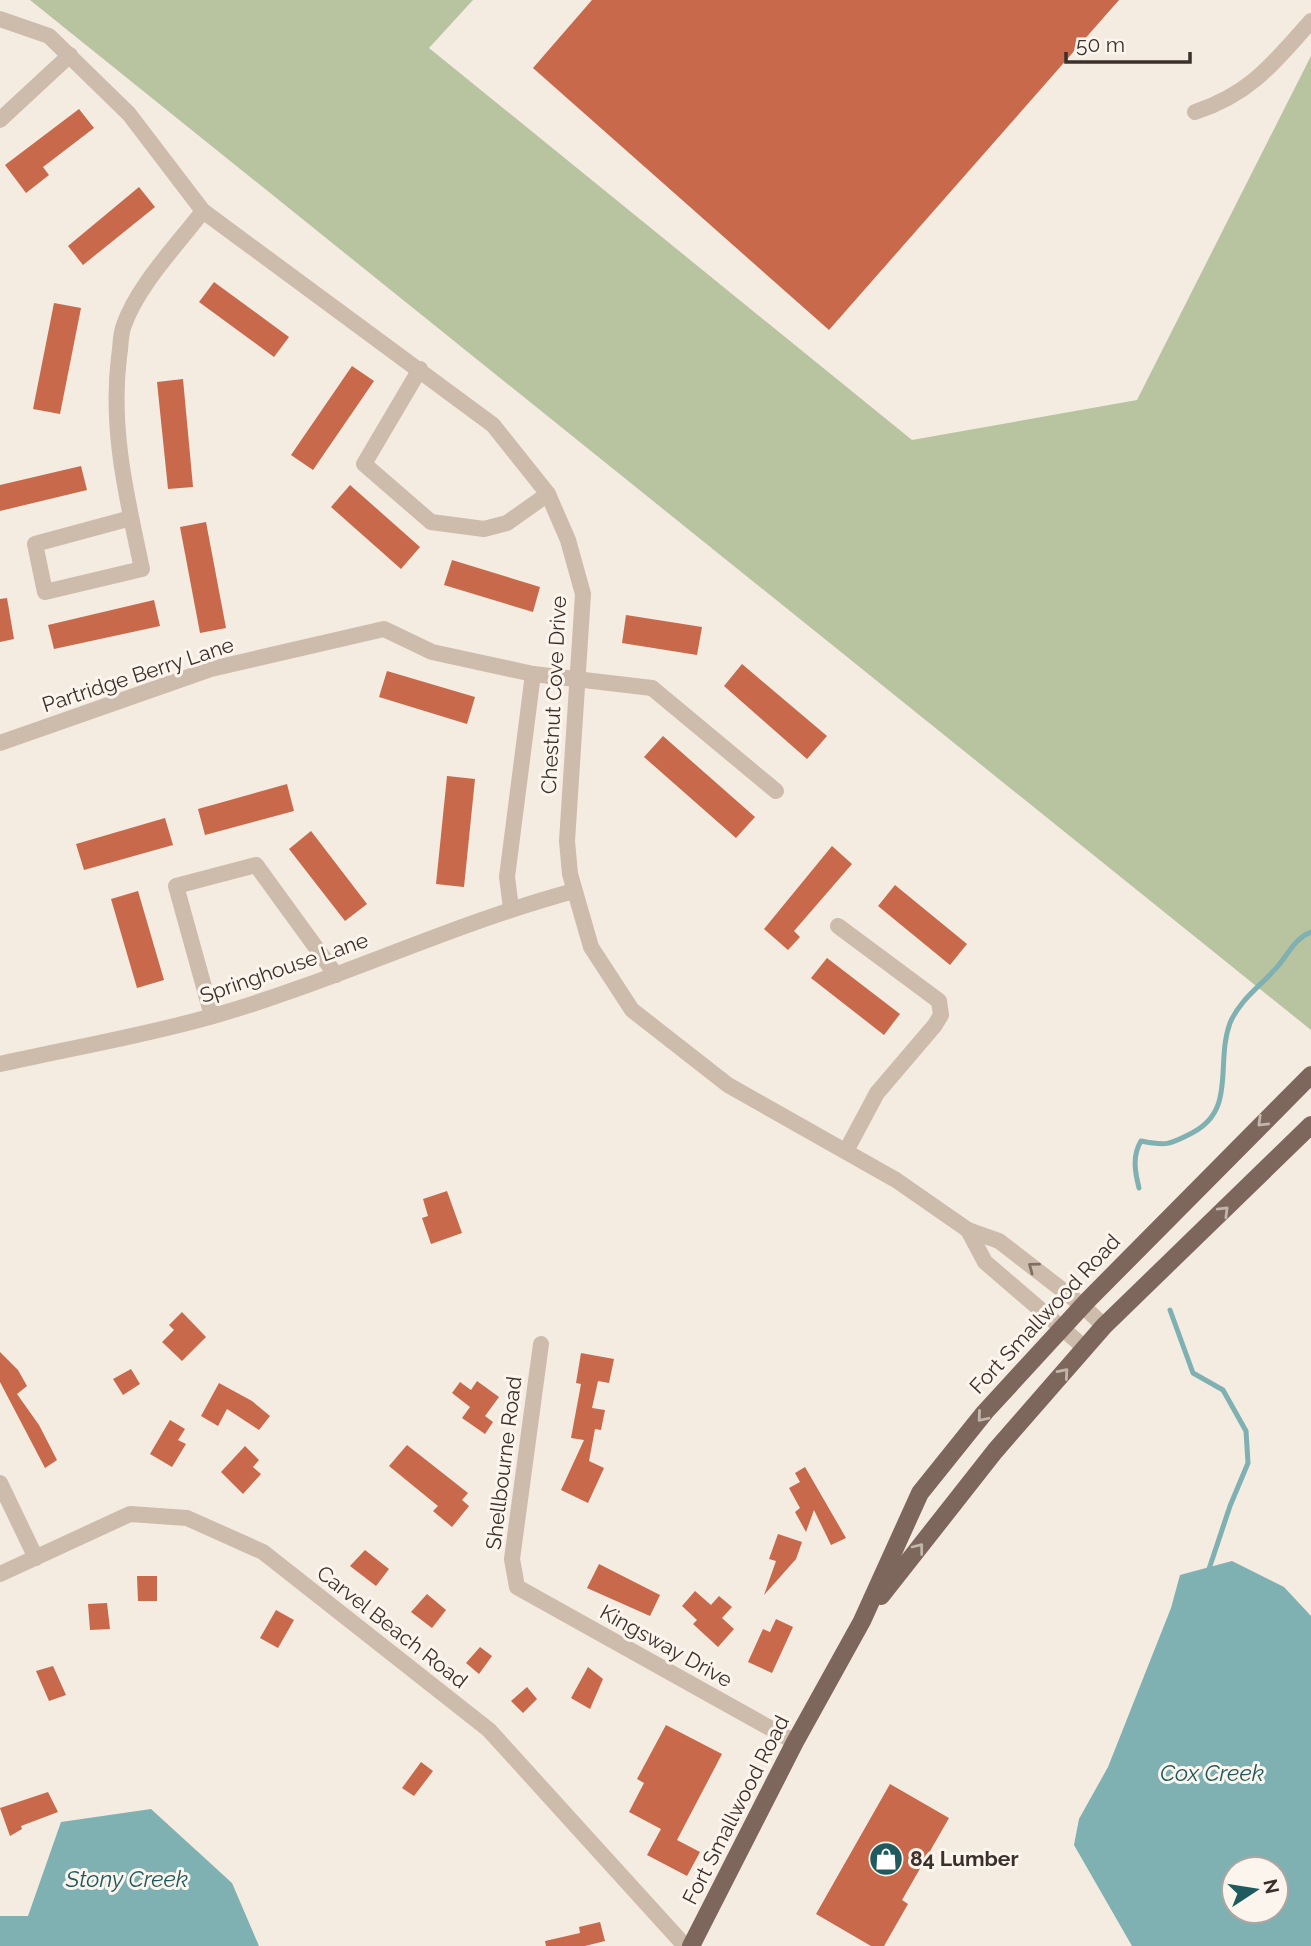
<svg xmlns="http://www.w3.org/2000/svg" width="1311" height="1946" viewBox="0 0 1311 1946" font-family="Raleway,sans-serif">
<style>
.green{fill:#b8c4a0}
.water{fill:#7fb0b2;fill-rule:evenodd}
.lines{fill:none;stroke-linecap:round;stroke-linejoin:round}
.stream{stroke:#7fb0b2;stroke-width:5}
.building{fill:#c8694b}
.street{stroke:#cdbbac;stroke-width:16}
.primary{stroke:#7d675c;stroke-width:18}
.oneway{stroke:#c2b5ac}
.oneway2{stroke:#7d6f65}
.labels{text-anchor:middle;stroke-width:6;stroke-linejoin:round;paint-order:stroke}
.street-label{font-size:21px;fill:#3b302b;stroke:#fbf5ee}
.poi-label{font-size:21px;font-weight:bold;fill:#3b302b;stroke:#fbf5ee;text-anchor:start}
.water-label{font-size:23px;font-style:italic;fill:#1f5a5e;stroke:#fbf5ee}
</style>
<rect width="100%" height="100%" fill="#f4ebe1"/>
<!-- green -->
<path class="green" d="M30 0H473L429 48 912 440 1137 400 1311 56V1030Z"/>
<!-- water -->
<g class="water">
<path d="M1232 1561 1284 1587 1311 1616V1946H1132L1074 1845 1079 1819 1108 1767 1171 1608 1180 1575ZM1234 1869H1276V1911H1234Z"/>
<path d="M151 1809 232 1883 259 1946H0V1916H28L61 1822Z"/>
</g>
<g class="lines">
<!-- stream -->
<g class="stream">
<path d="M1139 1188C1135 1172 1132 1156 1141 1141 1166 1146 1169 1145 1192 1133 1237 1110 1215 1064 1230 1023 1240 999 1262 985 1278 966 1289 953 1295 938 1311 932"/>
<path d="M1170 1310 1193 1373 1223 1390 1246 1431 1248 1463 1230 1506 1208 1572"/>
</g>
</g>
<!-- building -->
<g class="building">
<path d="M592 0H1119L829 330 533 68Z"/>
<path d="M79 109 94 128 43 167 49 175 26 193 5 165Z"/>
<path d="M139 187 155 207 83 265 68 246Z"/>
<path d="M214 282 289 337 274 357 199 302Z"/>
<path d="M54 303 81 308 60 414 33 409Z"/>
<path d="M352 366 374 381 313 470 291 455Z"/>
<path d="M183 379 193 487 168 489 157 382Z"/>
<path d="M81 466 87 490 0 511V485Z"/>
<path d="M350 485 420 547 401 569 331 507Z"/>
<path d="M206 522 226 628 200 633 180 527Z"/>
<path d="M452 560 540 587 533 612 444 585Z"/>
<path d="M7 598 14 639 0 642V599Z"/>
<path d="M154 600 160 626 54 649 48 625Z"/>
<path d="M626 615 702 627 697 655 622 643Z"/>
<path d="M742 664 827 736 807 759 724 686Z"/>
<path d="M387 671 475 697 467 724 379 697Z"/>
<path d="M663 736 755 817 736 838 644 757Z"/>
<path d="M447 776 475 779 464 887 436 884Z"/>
<path d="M287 784 294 811 205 835 198 809Z"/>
<path d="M165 818 173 845 84 870 76 844Z"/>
<path d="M311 831 367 904 345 921 289 849Z"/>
<path d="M832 846 852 864 794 931 800 937 788 950 764 929Z"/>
<path d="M895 885 967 944 950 965 878 906Z"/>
<path d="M138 891 164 980 137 988 111 899Z"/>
<path d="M827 958 900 1014 884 1035 811 978Z"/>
<path d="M447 1191 462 1233 431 1244 422 1218 428 1216 423 1199Z"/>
<path d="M182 1312 206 1337 182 1361 162 1342 174 1330 169 1325Z"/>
<path d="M0 1352 18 1370 27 1386 17 1394 39 1425 57 1460 45 1468 0 1382Z"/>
<path d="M581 1353 614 1359 609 1383 598 1381 592 1408 605 1410 601 1430 595 1429 589 1461 604 1468 588 1503 561 1490 584 1440 571 1438 581 1384 576 1383Z"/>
<path d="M131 1369 140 1384 123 1395 113 1379Z"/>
<path d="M477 1381 499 1397 485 1416 493 1422 485 1434 462 1418 470 1407 452 1393 460 1382 471 1390Z"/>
<path d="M219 1383 252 1401 270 1416 259 1430 227 1409 218 1426 201 1416Z"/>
<path d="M170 1420 185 1429 178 1440 186 1444 172 1467 150 1454Z"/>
<path d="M407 1445 468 1493 462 1500 469 1506 452 1527 433 1511 438 1506 389 1466Z"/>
<path d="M245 1446 259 1460 253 1467 261 1474 243 1494 221 1472Z"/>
<path d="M805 1467 846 1538 831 1545 814 1510 806 1532 795 1512 800 1508 789 1488 800 1482 795 1473Z"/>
<path d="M778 1534 802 1542 796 1559 764 1595 776 1561 769 1559Z"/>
<path d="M365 1550 389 1569 376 1586 350 1566Z"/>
<path d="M599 1564 660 1595 650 1616 587 1588Z"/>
<path d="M137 1576H157V1601H138Z"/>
<path d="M695 1591 711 1605 719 1596 732 1607 722 1618 734 1629 718 1647 693 1624 697 1620 682 1606Z"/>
<path d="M427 1594 446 1610 432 1628 411 1612Z"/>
<path d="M107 1603 110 1629 90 1630 88 1604Z"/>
<path d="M276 1610 294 1620 278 1648 260 1638Z"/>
<path d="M776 1619 793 1627 772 1673 748 1662 763 1629 770 1632Z"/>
<path d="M480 1647 492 1656 479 1674 466 1663Z"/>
<path d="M53 1666 66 1695 49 1701 36 1671Z"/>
<path d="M588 1667 603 1679 590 1709 571 1698Z"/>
<path d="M527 1687 537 1699 523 1713 511 1701Z"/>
<path d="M666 1725 722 1754 677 1840 700 1852 687 1876 647 1855 661 1829 629 1812 644 1783 637 1779Z"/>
<path d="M421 1762 433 1771 414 1796 402 1788Z"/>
<path d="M890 1784 949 1818 902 1900 908 1904 884 1946H871L816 1914Z"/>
<path d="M48 1792 58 1812 21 1826 22 1829 10 1836 0 1808Z"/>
<path d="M600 1922 605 1941 585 1946H546L545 1941 580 1933 579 1927Z"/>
</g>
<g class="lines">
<!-- street -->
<g class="street">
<path d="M0 19 49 36 129 114 203 211 493 425 548 494 568 540 583 594 567 841 570 874 591 947 632 1010 728 1085 896 1180 968 1230 999 1241 1083 1306 1104 1326"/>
<path d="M1195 112C1250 94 1274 63 1311 21"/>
<path d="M0 120 70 55"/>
<path d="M420 369 364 464 431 522 484 529 507 523 548 494"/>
<path d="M131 518 35 544 45 592 142 569C127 498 110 430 119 357 121 347 120 334 124 325 138 285 178 244 203 211"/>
<path d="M0 743 211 669 384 629 432 652 533 674"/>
<path d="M511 908 507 877 533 674 652 688 776 791"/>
<path d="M838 926 939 1001 941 1015 935 1025 877 1093 846 1151"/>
<path d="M212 1016 176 886 256 865 336 975"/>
<path d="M0 1064C71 1048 143 1036 213 1016 336 981 451 924 574 891"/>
<path d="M968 1230 985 1262 1085 1348"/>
<path d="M541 1344 512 1559 517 1587 795 1742"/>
<path d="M0 1483 36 1558"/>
<path d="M0 1574 130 1514 187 1518 263 1552 489 1730 685 1946"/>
</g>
<!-- primary -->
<g class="primary">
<path d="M881 1596 995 1451 1104 1326 1311 1125"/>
<path d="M691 1946 795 1742 862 1621 920 1493 985 1412 1088 1300 1311 1075"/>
</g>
</g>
<!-- one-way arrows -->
<defs><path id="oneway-chevron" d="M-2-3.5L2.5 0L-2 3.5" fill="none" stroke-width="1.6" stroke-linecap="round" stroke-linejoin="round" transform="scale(1.75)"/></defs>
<g class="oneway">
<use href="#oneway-chevron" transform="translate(1262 1122) rotate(136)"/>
<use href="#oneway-chevron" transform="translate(1224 1211) rotate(-45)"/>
<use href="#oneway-chevron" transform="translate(1064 1373) rotate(-49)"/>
<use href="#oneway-chevron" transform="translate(982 1417) rotate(130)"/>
<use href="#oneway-chevron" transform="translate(919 1548) rotate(-52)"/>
</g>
<use class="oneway2" href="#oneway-chevron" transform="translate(1033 1267) rotate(-143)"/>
<!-- icons -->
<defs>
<g id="shop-disc" transform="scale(1.75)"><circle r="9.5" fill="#1f5a5e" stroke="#fbf5ee"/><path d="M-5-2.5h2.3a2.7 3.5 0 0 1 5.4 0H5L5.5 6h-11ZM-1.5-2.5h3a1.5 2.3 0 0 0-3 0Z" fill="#fff"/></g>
</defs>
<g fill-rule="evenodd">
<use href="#shop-disc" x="886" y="1859"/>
</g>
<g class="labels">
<!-- street labels -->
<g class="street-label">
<text transform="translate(138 675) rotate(-18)" y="7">Partridge Berry Lane</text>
<text transform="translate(554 695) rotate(-87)" y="7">Chestnut Cove Drive</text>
<text transform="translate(284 968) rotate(-19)" y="7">Springhouse Lane</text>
<text transform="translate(1045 1314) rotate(-47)" y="7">Fort Smallwood Road</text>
<text transform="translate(504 1463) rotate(-83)" y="7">Shellbourne Road</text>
<text transform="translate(392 1627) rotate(38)" y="7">Carvel Beach Road</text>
<text transform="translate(666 1646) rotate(29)" y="7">Kingsway Drive</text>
<text transform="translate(736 1810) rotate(-63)" y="7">Fort Smallwood Road</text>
</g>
<!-- poi labels -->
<g class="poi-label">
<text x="910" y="1866">84 Lumber</text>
</g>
<!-- water labels -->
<g class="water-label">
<text x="1212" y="1781">Cox Creek</text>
<text x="127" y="1887">Stony Creek</text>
</g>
</g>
<!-- north arrow -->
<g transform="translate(1255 1890) rotate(78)"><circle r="33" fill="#fbf5ee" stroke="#aea6a0" stroke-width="2"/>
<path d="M0-5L12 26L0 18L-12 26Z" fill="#1f5a5e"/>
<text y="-10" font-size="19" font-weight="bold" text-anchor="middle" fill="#3b302b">N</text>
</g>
<!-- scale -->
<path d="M1066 52v10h124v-10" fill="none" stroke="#3b302b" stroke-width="3.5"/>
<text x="1076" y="52" font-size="21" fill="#3b302b" stroke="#fbf5ee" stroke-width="5" paint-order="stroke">50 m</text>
</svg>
